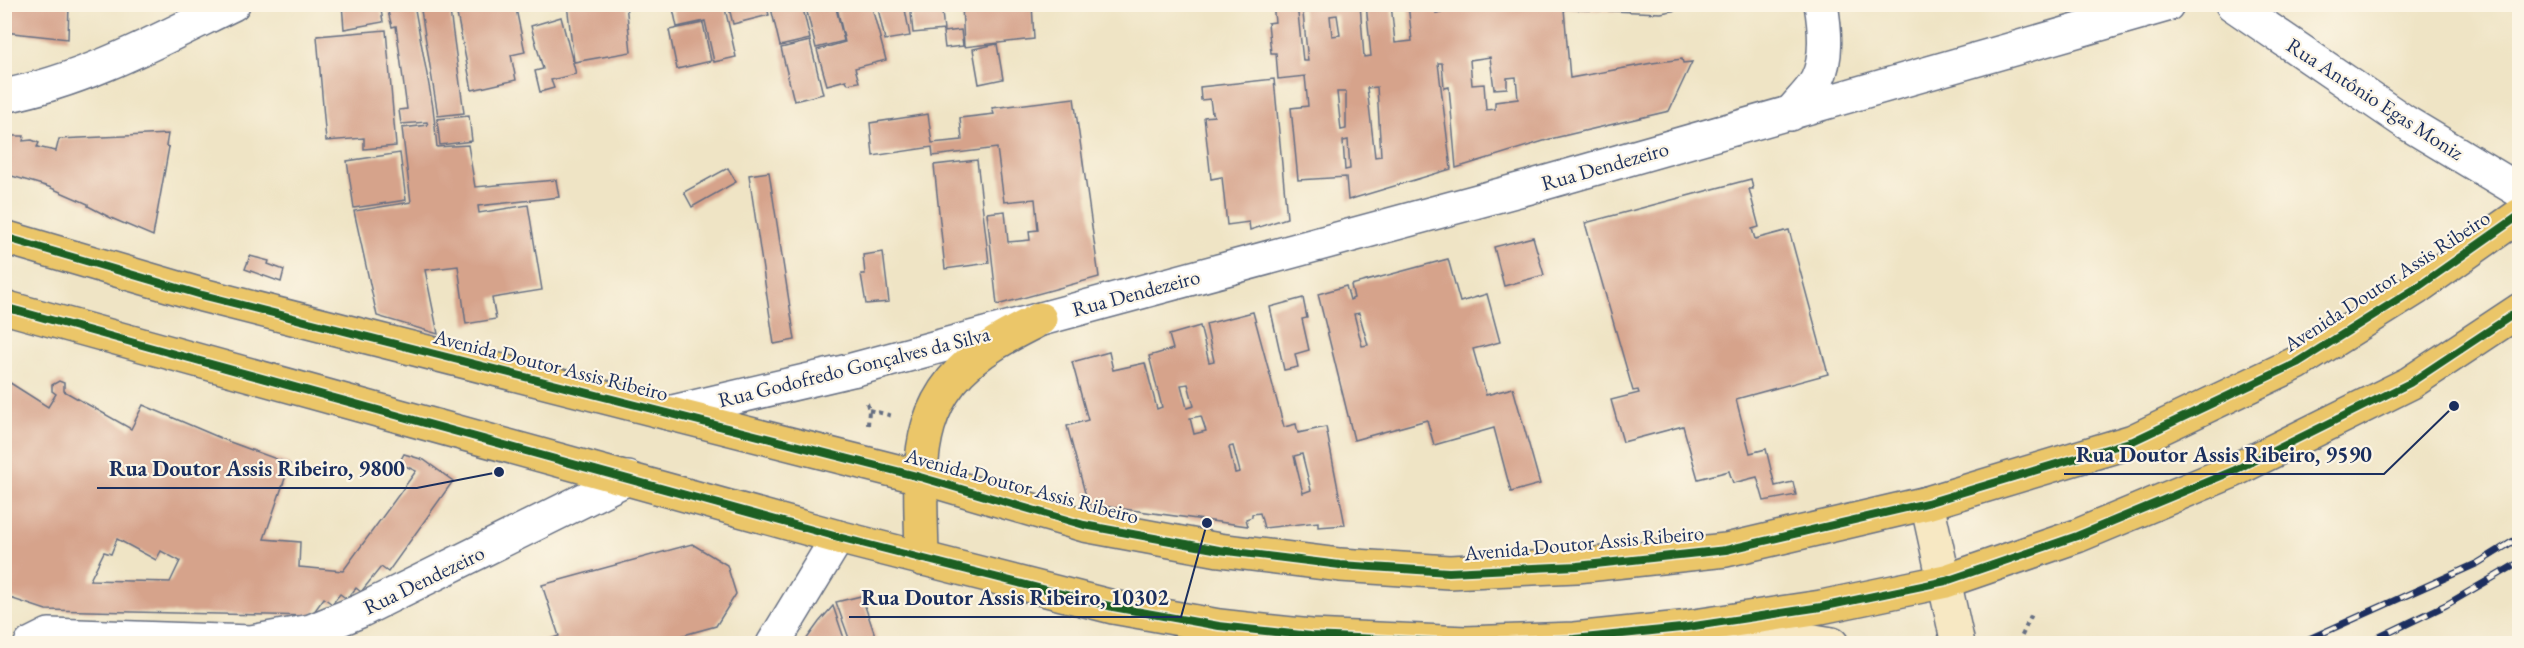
<svg xmlns="http://www.w3.org/2000/svg" width="2524" height="648" viewBox="0 0 2524 648" font-family="'EB Garamond',serif">
<style>
.building{fill:#d6a38b;fill-rule:evenodd}
.lines{fill:none;stroke-linecap:round;stroke-linejoin:round}
.minor-casing{stroke:#656e82;stroke-width:36}
.secondary-casing{stroke:#656e82;stroke-width:36}
.primary-casing{stroke:#656e82;stroke-width:36}
.path{stroke:#656e82;stroke-width:4;stroke-dasharray:4.5 4.5;stroke-linecap:butt}
.minor{stroke:#fff;stroke-width:33}
.secondary{stroke:#f7e8c3;stroke-width:33}
.primary{stroke:#ebc669;stroke-width:33}
.rail-casing{stroke:#1b2f5e;stroke-width:7}
.rail{stroke:#fcf5e5;stroke-width:4.5;stroke-dasharray:14;stroke-linecap:butt}
.cycleway-casing{stroke:#fcf5e5;stroke-width:11}
.cycleway{stroke:#1b5e20;stroke-width:8}
.labels{text-anchor:middle;stroke-width:4.5;stroke-linejoin:round;paint-order:stroke}
.street-label{font-size:21px;fill:#1b2f5e;stroke:#fcf5e5}
.leader{fill:none;stroke:#1b2f5e;stroke-width:2}
.callout-dot{fill:#1b2f5e;stroke:#fcf5e5;stroke-width:2}
.callout-label{font-size:22px;text-anchor:middle;font-weight:bold;fill:#1b2f5e;stroke:#fcf5e5;stroke-width:4.5;stroke-linejoin:round;paint-order:stroke}
</style>
<rect width="100%" height="100%" fill="#fcf5e5"/>
<filter id="ink" filterUnits="userSpaceOnUse"><feTurbulence type="fractalNoise" baseFrequency=".0167" numOctaves="2"/><feDisplacementMap in="SourceGraphic" scale="12" xChannelSelector="R" yChannelSelector="G"/><feConvolveMatrix kernelMatrix="1 2 1 2 8 2 1 2 1" color-interpolation-filters="sRGB"/></filter>
<filter id="wash" filterUnits="userSpaceOnUse"><feTurbulence type="fractalNoise" baseFrequency=".008" numOctaves="4" result="noise"/><feDisplacementMap in="SourceGraphic" scale="24" xChannelSelector="R" yChannelSelector="G"/><feGaussianBlur stdDeviation="1.35" result="paint"/><feColorMatrix in="noise" values="0 0 0 0 0 0 0 0 0 0 0 0 0 0 0 0 0 1.4 0 .05"/><feComposite in="paint" operator="in"/></filter>
<g filter="url(#wash)">
<rect width="100%" height="100%" fill="#efe4c5"/>
<g id="blocks">
<!-- building -->
<g class="building">
<path d="M4 4H69L68 39 4 32Z"/>
<path d="M342 4H380L383 22 344 29Z"/>
<path d="M386 4H414L433 107 437 147 468 145 475 187 556 180 559 197 478 206 479 213 528 205 542 290 492 298 496 319 466 324 458 266 425 270 438 334 377 316 354 211 411 202 402 128 428 125 427 122 401 124 399 110 407 109 396 26 392 27Z"/>
<path d="M420 4H449L464 113 438 116Z"/>
<path d="M455 4H515L525 52 511 55 516 80 472 90Z"/>
<path d="M567 4H626L631 52 574 62Z"/>
<path d="M672 4H724L736 57 714 62 705 21 677 27Z"/>
<path d="M728 4H766L769 15 733 24Z"/>
<path d="M770 4H802L810 39 780 46Z"/>
<path d="M805 4H835L844 41 816 48Z"/>
<path d="M836 4H871L886 60 855 68 859 82 848 84 846 80 827 85 817 50 845 42Z"/>
<path d="M877 4H904L910 36 885 40Z"/>
<path d="M910 4H941L944 30 913 33Z"/>
<path d="M962 4H1032L1034 39 964 47Z"/>
<path d="M1273 4H1297L1303 61H1308L1302 4H1360L1364 57 1371 56 1366 4H1391L1395 43 1412 41 1408 4H1435L1436 13 1484 4H1683L1682 9 1661 13 1564 9 1570 78 1652 63 1682 59 1683 63 1692 62 1669 111 1550 139 1456 168 1449 87 1444 88 1442 63H1438L1451 169 1348 200 1346 177 1298 180 1291 108 1308 106 1305 76 1278 79 1276 53H1271L1268 23 1275 22ZM1337 15 1340 35 1332 36 1330 16ZM1490 57 1494 89 1507 88V78L1516 77 1518 99 1495 102V109L1486 110 1484 84 1472 85 1470 60ZM1377 87 1381 156 1375 157 1367 88ZM1337 92H1346V129L1341 130ZM1348 140 1350 169 1345 170 1343 141Z"/>
<path d="M561 17 576 74 551 80 554 88 540 92 535 71 543 69 531 26Z"/>
<path d="M703 23 711 61 677 69 669 30Z"/>
<path d="M386 30 396 146 364 149V138L326 141 317 36Z"/>
<path d="M961 30 963 46 945 48 943 32Z"/>
<path d="M810 41 823 94 794 101 781 48Z"/>
<path d="M997 44 1003 79 979 84 973 49Z"/>
<path d="M1274 79 1287 218 1250 230 1249 222 1227 225 1222 177 1211 179 1204 117 1214 116 1213 112 1212 113 1210 99 1201 100 1200 87Z"/>
<path d="M1074 98 1099 277 997 305 987 213 1005 211 1008 242 1030 240 1029 231 1038 230 1035 199 1004 202 997 148 933 156 932 147 873 156 870 123 928 114 932 143 962 140 960 118 994 114 992 108Z"/>
<path d="M469 116 472 141 440 145 437 119Z"/>
<path d="M168 134 166 146 169 147 153 236 111 218 88 206V204L49 187 5 174V136H24L23 141 32 140 39 143 37 147 56 151 59 139Z"/>
<path d="M400 153 406 200 354 208 347 161Z"/>
<path d="M977 160 989 263 945 269 934 165Z"/>
<path d="M728 168 736 182 692 207 684 192Z"/>
<path d="M769 172 795 340 774 344 749 175Z"/>
<path d="M1751 179 1753 189H1749L1759 227 1752 229 1755 239 1789 230 1828 374 1736 399 1750 453 1766 449 1775 486 1793 482 1796 495 1764 501 1757 477 1733 483 1729 471 1698 479 1683 426 1623 442 1611 400 1639 393 1638 390 1633 391 1585 223Z"/>
<path d="M1533 237 1544 275 1504 286 1494 247Z"/>
<path d="M883 252 889 302 866 304 861 274H865L863 255Z"/>
<path d="M250 256 269 261 268 264 284 270 281 282 245 269Z"/>
<path d="M1448 259 1460 302 1487 294 1500 342 1473 349 1486 395 1513 388 1540 484 1511 492 1494 428 1434 445 1427 420 1354 440 1318 294 1346 286 1350 300 1354 298 1351 285ZM1359 313 1368 345 1362 346 1354 314Z"/>
<path d="M1303 298 1307 318 1302 319 1309 350 1295 354 1298 367 1284 370 1270 307Z"/>
<path d="M1253 312 1284 427 1296 424 1298 433 1326 427 1345 525 1318 527V522L1264 528 1260 513 1252 514V517L1246 519 1248 526 1088 504 1067 426 1088 420 1072 362 1109 352 1113 370 1145 363 1157 409 1162 407 1149 356 1173 349 1169 335 1200 326 1209 362 1214 361 1206 324ZM1188 384 1194 406 1187 408 1181 385ZM1201 416 1206 431 1194 434 1190 418ZM1233 446 1240 472 1235 473 1229 447ZM1302 454 1311 490 1303 493 1294 456Z"/>
<path d="M4 379 48 407 56 394 52 391V385L59 381 64 383V391L131 429 143 405 230 442 290 464 264 539 300 542 299 567 343 571 416 471 399 463 404 454 424 460 453 481 388 572 381 567 361 592 356 588 347 599 340 594 332 604 324 598 311 616 46 610 4 596ZM117 539 156 560 161 551 180 561 170 582 90 580 104 552 111 554Z"/>
<path d="M692 544 727 565 736 594 716 626 662 641 663 644H534L559 636 542 585Z"/>
<path d="M861 596 866 609 878 644H851L836 602Z"/>
<path d="M833 606 846 644H803L819 622Z"/>
</g>
</g>
</g>
<g filter="url(#ink)">
<use href="#blocks" fill-opacity="0" stroke="#656e82" stroke-width="1.5"/>
<g class="lines">
<!-- minor casing -->
<g class="minor-casing">
<g id="minor">
<path d="M2232 4 2405 122 2520 191"/>
<path d="M4 96C86 80 159 40 233 4"/>
<path d="M1790 114C1798 103 1811 92 1817 80 1828 58 1825 28 1821 4"/>
<path d="M668 413 852 370 1530 187 2167 5"/>
<path d="M31 644 49 635 251 642 311 631 360 611 628 478"/>
<path d="M773 644 838 537"/>
</g>
</g>
<!-- secondary casing -->
<g class="secondary-casing">
<g id="secondary">
<path d="M1927 503 1958 644"/>
<path d="M1707 630 1796 638 1832 644"/>
</g>
</g>
<!-- primary casing -->
<g class="primary-casing">
<g id="primary">
<path d="M4 237 202 295 920 477 1084 525 1219 550 1340 565 1449 572 1577 566 1726 550 1927 503 2133 441 2297 363 2415 289 2520 215"/>
<path d="M4 307 838 537 1113 607 1219 626 1311 636 1466 643 1574 639 1681 628 1821 607 1946 581 2077 536 2233 471 2410 383 2520 310"/>
<path d="M922 559C921 469 907 398 996 343 1010 334 1025 327 1040 319"/>
</g>
</g>
<!-- path -->
<g class="path">
<path d="M867 403 869 410 868 425"/>
<path d="M869 410 893 416"/>
<path d="M2018 644 2033 612"/>
</g>
<!-- minor -->
<use href="#minor" class="minor"/>
<!-- secondary -->
<use href="#secondary" class="secondary"/>
<!-- primary -->
<use href="#primary" class="primary"/>
<!-- rail casing -->
<g class="rail-casing">
<g id="rail">
<path d="M2298 644 2478 563 2520 537"/>
<path d="M2365 644 2446 605 2520 562"/>
</g>
</g>
<!-- rail -->
<use href="#rail" class="rail"/>
<!-- cycleway casing -->
<g class="cycleway-casing">
<g id="cycleway">
<path d="M4 237 202 295 920 477 1084 525 1219 550 1340 565 1449 572 1577 566 1726 550 1927 503 2133 441 2297 363 2415 289 2520 215"/>
<path d="M4 307 838 537 1113 607 1219 626 1311 636 1466 643 1574 639 1681 628 1821 607 1946 581 2077 536 2233 471 2410 383 2520 310"/>
</g>
</g>
<!-- cycleway -->
<use href="#cycleway" class="cycleway"/>
</g>
</g>
<g class="labels">
<!-- street labels -->
<g class="street-label">
<text transform="translate(2375 99) rotate(33)" y="7">Rua Antônio Egas Moniz</text>
<text transform="translate(1605 166) rotate(-16)" y="7">Rua Dendezeiro</text>
<text transform="translate(2387 281) rotate(-33)" y="7">Avenida Doutor Assis Ribeiro</text>
<text transform="translate(1136 293) rotate(-15)" y="7">Rua Dendezeiro</text>
<text transform="translate(551 365) rotate(14)" y="7">Avenida Doutor Assis Ribeiro</text>
<text transform="translate(854 367) rotate(-14)" y="7">Rua Godofredo Gonçalves da Silva</text>
<text transform="translate(1022 486) rotate(15)" y="7">Avenida Doutor Assis Ribeiro</text>
<text transform="translate(1584 543) rotate(-5)" y="7">Avenida Doutor Assis Ribeiro</text>
<text transform="translate(424 580) rotate(-26)" y="7">Rua Dendezeiro</text>
</g>
</g>
<!-- callouts -->
<path class="leader" d="M2454 406L2384 474H2064M499 472L417 488H97M1207 523L1181 617H849"/>
<g class="callout-dot">
<circle cx="2454" cy="406" r="6"/>
<circle cx="499" cy="472" r="6"/>
<circle cx="1207" cy="523" r="6"/>
</g>
<g class="callout-label">
<text x="2224" y="462">Rua Doutor Assis Ribeiro, 9590</text>
<text x="257" y="476">Rua Doutor Assis Ribeiro, 9800</text>
<text x="1015" y="605">Rua Doutor Assis Ribeiro, 10302</text>
</g>
<!-- margin -->
<rect width="2524" height="648" fill="none" stroke="#fcf5e5" stroke-width="24"/>
</svg>
